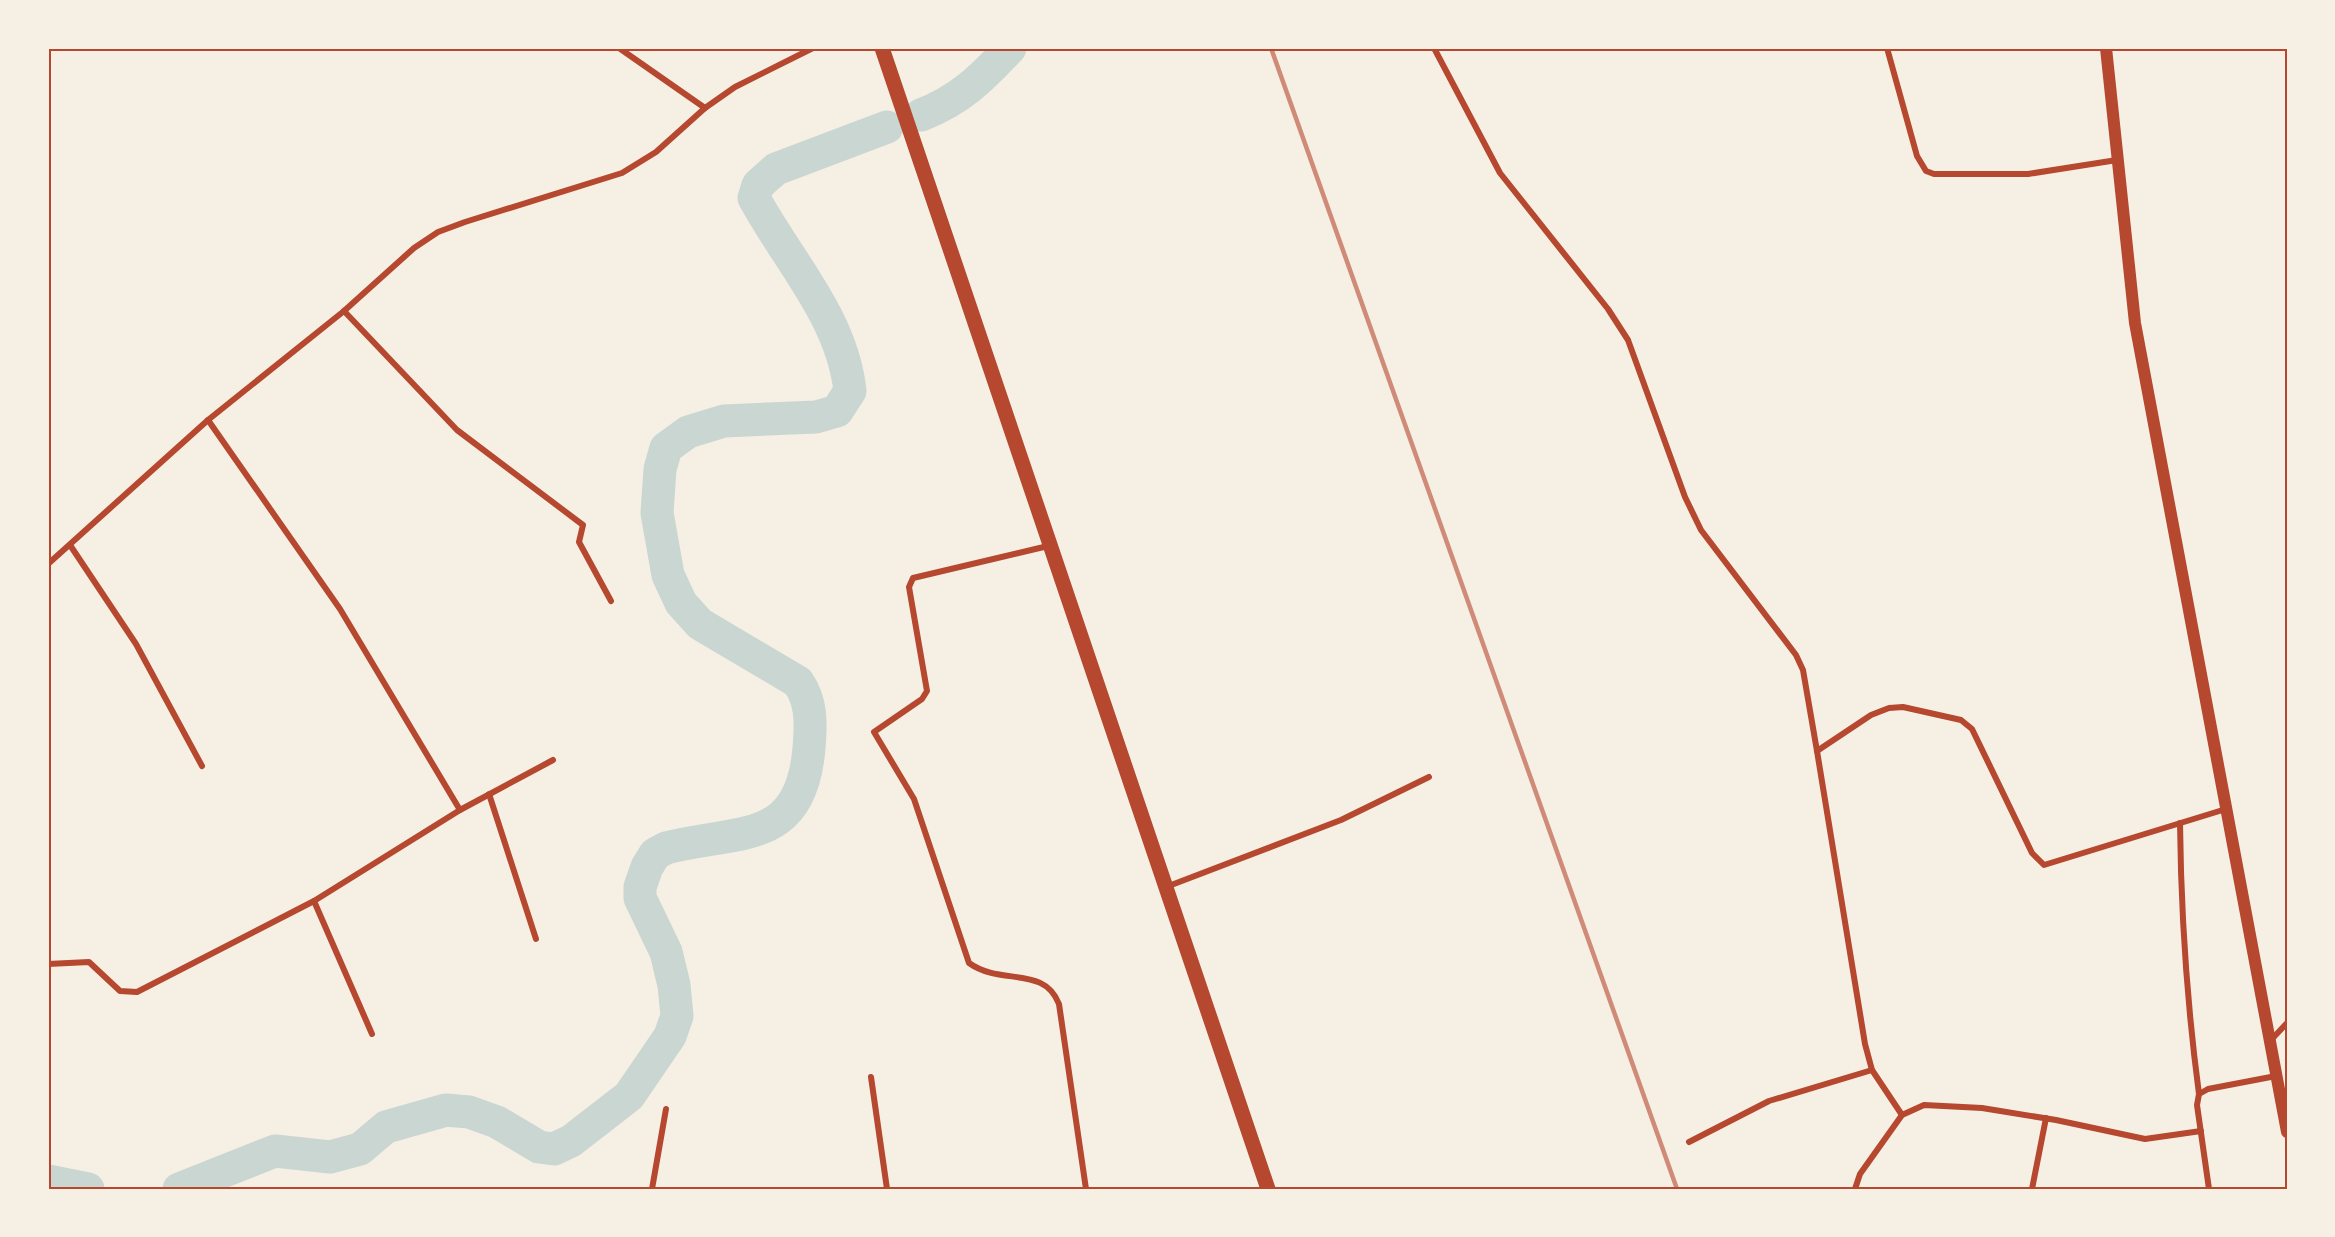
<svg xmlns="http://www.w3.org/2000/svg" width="2335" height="1237" viewBox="0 0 2335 1237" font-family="'Fira Sans',sans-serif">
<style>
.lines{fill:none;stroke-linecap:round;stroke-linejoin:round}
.river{stroke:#c9d6d2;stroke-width:33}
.minor{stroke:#b5482f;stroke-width:6}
.secondary{stroke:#b5482f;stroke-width:12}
.trunk{stroke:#b5482f;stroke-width:15}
.rail{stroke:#cf8b77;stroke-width:4.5}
.neatline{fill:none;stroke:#b5482f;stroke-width:2}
</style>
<rect width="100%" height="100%" fill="#f6efe4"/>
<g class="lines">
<!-- river -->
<g class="river">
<path d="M921 115C960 100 982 78 1010 48"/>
<path d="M48 1181 88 1189"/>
<path d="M179 1189 275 1151 330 1157 360 1149 386 1127 446 1110 469 1112 497 1122 539 1147 554 1149 571 1141 629 1096 670 1036 677 1016 674 985 666 952 640 898V887L647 867 655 854 666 848C740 829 801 846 809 748 811 724 812 702 798 682L700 624 681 603 668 575 657 513 660 469 666 448 688 432 724 421 816 417 837 411 850 391C842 317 788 261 754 198L758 185 776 169 887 127"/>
</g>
<!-- minor -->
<g class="minor">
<path d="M619 48 705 108"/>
<path d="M1434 48 1500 173 1608 309 1628 340 1685 497 1701 530 1796 655 1803 670 1817 751 1865 1044 1872 1070 1902 1115"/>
<path d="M1887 48 1917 156 1926 171 1934 174H2028L2117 160"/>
<path d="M344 311 457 430 583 525 579 542 611 601"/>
<path d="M208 420 340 609 460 810"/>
<path d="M70 545 136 644 202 766"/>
<path d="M1048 546 913 578 909 587 927 691 922 699 874 732 914 799 969 963C1001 986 1044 965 1059 1004L1086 1189"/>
<path d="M48 564 208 420 344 311 414 248 438 232 465 222 622 173 656 152 705 108 735 87 813 48"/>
<path d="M1817 751 1871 715 1889 708 1903 707 1961 720 1972 729 2032 853 2044 865 2226 809"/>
<path d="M489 794 536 939"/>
<path d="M2180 823C2181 913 2187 1004 2199 1094"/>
<path d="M1166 887 1341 820 1429 777"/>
<path d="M314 901 372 1034"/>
<path d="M48 964 89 962 120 991 137 992 314 901 460 810 553 760"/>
<path d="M2271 1040 2287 1023"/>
<path d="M871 1077 887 1189"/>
<path d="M1689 1142 1769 1101 1872 1070"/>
<path d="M652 1189 666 1109"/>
<path d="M1855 1189 1860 1174 1902 1115 1924 1105 1982 1108 2056 1120 2145 1139 2201 1131"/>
<path d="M2032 1189 2046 1118"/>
<path d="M2209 1189 2197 1105 2199 1094 2208 1089 2276 1076"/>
</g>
<!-- secondary -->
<path class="secondary" d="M2106 48 2135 323 2287 1132"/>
<!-- trunk -->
<path class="trunk" d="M882 48 1268 1189"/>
<!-- rail -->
<path class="rail" d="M1271 48 1677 1189"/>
</g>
<!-- border -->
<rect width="2335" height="1237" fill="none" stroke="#f6efe4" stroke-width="99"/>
<rect x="50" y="50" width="2236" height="1138" class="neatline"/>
</svg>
